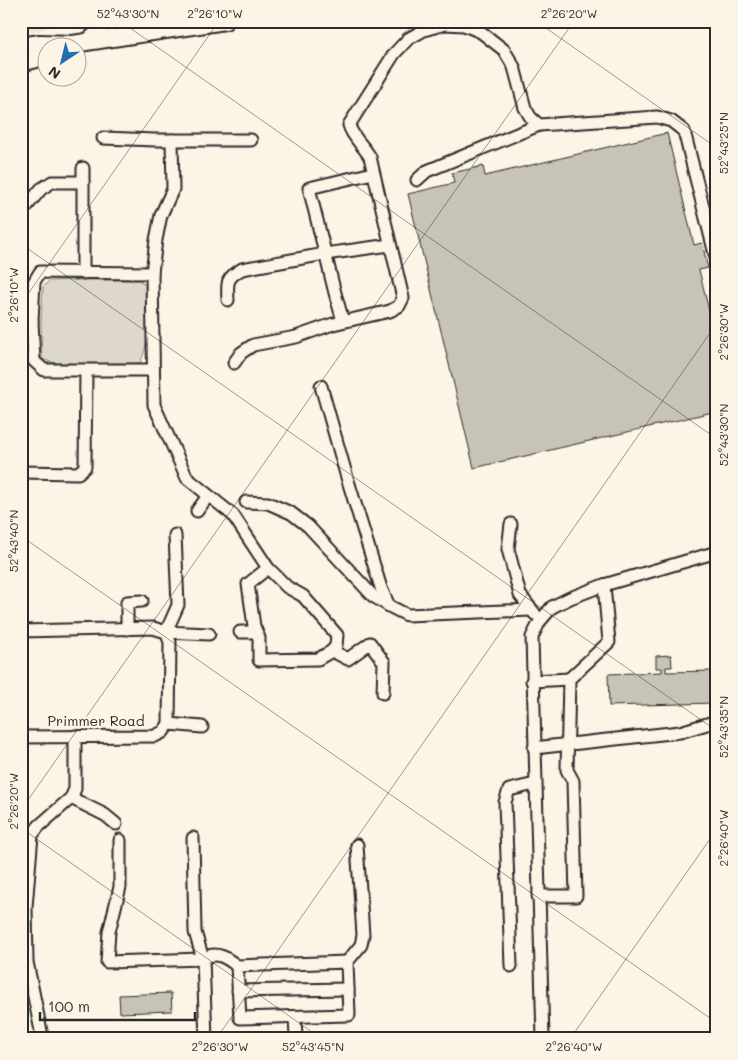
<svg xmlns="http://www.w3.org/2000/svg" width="738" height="1060" viewBox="0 0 738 1060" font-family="Mali,sans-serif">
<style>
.built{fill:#ece6d7}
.green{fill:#ded8ca;stroke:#84827a}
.building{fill:#c8c3b7;stroke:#2b2b2b}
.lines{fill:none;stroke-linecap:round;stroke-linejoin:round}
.minor-casing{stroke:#2b2b2b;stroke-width:15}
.highway-casing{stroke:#2b2b2b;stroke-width:20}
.minor{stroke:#fcf5e5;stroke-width:11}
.highway{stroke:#fcf5e5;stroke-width:16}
.ticks{fill:none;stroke:#2b2b2b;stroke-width:1;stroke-opacity:0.45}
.labels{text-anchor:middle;stroke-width:5;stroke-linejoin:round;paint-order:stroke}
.street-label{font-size:14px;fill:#2b2b2b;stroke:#fcf5e5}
.neatline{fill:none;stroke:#2b2b2b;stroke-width:2}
.ticks-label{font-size:12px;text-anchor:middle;fill:#2b2b2b}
</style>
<rect width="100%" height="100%" fill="#fcf5e5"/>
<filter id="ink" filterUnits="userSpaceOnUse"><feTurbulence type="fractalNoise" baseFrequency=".02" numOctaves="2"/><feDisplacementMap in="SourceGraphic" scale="10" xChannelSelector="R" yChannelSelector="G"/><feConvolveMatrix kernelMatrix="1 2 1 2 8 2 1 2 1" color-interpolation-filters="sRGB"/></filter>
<g filter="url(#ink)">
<!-- built -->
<path class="built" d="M21 21H73L40 30 21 32Z"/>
<!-- green -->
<path class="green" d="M77 280H139L146 285C149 309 151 340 140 363L63 364 51 362 42 359 41 321 43 287 49 281Z"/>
<!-- building -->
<g class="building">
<path d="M667 133 694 245 702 243 708 268 699 270 717 343V411L474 468 408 194 454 183 452 173 483 166 485 176Z"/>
<path d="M671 655 672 667H666V672L714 671 715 703 609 706 608 674 662 672V668H656V656Z"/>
<path d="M171 993 172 1011 120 1013 119 995Z"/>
</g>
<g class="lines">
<!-- minor casing -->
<g class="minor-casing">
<g id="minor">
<path d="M85 41 109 21"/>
<path d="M103 138 155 140H251"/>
<path d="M172 140 173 189 161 215 156 240 152 273 154 405 187 478 233 515 268 568 287 587 303 596 337 635 336 646 332 651 318 659 259 660V638L254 626 248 584 268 568"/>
<path d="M83 168V273"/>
<path d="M417 180 427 171 539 125"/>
<path d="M21 213 41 189 52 182H83"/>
<path d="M228 300C227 282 226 278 242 269L325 254 390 245"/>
<path d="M21 321H32L34 282 40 272 152 273"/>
<path d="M32 321 34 361 44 370H153"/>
<path d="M343 321 335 293 309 188 373 173"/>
<path d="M234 363 241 353 253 345 296 337 333 324 390 311 399 306 403 298 370 157C363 145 352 137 349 125L394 54 408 39 424 30 445 24 464 25 481 32 504 50 514 67 525 108 531 118 539 125 657 117 671 121 684 131 717 262"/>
<path d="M321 386 346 474 381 588 389 606 407 615 531 610"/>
<path d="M21 472 78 473 85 467 86 370"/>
<path d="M246 502 268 503 291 513 308 526 373 596 389 606"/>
<path d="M197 511 208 496"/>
<path d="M511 524 508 549 520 595 535 614"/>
<path d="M175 535 178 605 166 632 209 634"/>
<path d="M127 629V602L142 601"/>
<path d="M21 631 153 628 166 632 170 642 169 724 163 732 155 736 21 737"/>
<path d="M240 632H256"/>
<path d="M332 651 348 659 370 643 384 662 383 693"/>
<path d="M532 681 569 679"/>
<path d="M169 724 202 727"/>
<path d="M534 748 680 732 717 721"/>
<path d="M71 798 105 815 116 824"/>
<path d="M193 838 195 932 203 959C216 950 227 958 237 966"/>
<path d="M120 840V887L109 932 107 962 203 959 206 1039"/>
<path d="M538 896H576L573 781 567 770 569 679 609 642 604 585"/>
<path d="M347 962 349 1015 240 1018 237 966Z"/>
<path d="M347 962 361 945 363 935 357 845"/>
<path d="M511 966 505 802 509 790 535 784"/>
<path d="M238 991 348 989"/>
<path d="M295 1017 296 1039"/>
<path d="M42 1036 27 962 26 907 32 835 39 826 71 798 75 789V736"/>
<path d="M543 1039 532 637 540 621 552 607 570 598 604 585 717 552"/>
</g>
</g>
<!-- highway casing -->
<g class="highway-casing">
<g id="highway">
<path d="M21 46 40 43 73 44 225 21"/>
<path d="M21 63 48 56"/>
</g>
</g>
<!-- minor -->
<use href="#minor" class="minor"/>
<!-- highway -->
<use href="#highway" class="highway"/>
</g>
</g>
<!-- ticks -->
<path class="ticks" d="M120 21 717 439M536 21 717 148M21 244 717 731M21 304 219 21M21 536 717 1023M21 810 574 21M21 828 322 1039M216 1039 717 323M570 1039 717 829"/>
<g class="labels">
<!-- street labels -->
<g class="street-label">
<text x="96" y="726">Primmer Road</text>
</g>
</g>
<!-- margin -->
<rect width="738" height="1060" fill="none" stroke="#fcf5e5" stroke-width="55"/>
<!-- north arrow -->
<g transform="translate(62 62) rotate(215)"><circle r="24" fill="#fcf5e5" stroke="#a8a49b"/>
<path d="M0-4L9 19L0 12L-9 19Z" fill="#1f6fb2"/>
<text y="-8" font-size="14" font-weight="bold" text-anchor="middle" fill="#2b2b2b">N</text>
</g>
<!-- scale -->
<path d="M40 1012v8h155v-8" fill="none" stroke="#2b2b2b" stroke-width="2.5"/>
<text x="48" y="1012" font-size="15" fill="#2b2b2b" stroke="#fcf5e5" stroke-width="4" paint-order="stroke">100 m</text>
<rect x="28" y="28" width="682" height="1004" class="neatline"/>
<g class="ticks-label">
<text x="128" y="18">52°43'30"N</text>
<text x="215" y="18">2°26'10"W</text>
<text x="569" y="18">2°26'20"W</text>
<text transform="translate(724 143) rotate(-90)" y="4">52°43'25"N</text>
<text transform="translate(14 295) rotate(-90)" y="4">2°26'10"W</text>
<text transform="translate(724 332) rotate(-90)" y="4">2°26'30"W</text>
<text transform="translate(724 435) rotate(-90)" y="4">52°43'30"N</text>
<text transform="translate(14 541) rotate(-90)" y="4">52°43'40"N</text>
<text transform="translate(724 727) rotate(-90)" y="4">52°43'35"N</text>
<text transform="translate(14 801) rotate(-90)" y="4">2°26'20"W</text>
<text transform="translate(724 838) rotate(-90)" y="4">2°26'40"W</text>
<text x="220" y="1051">2°26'30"W</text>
<text x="313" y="1051">52°43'45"N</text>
<text x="574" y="1051">2°26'40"W</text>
</g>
</svg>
